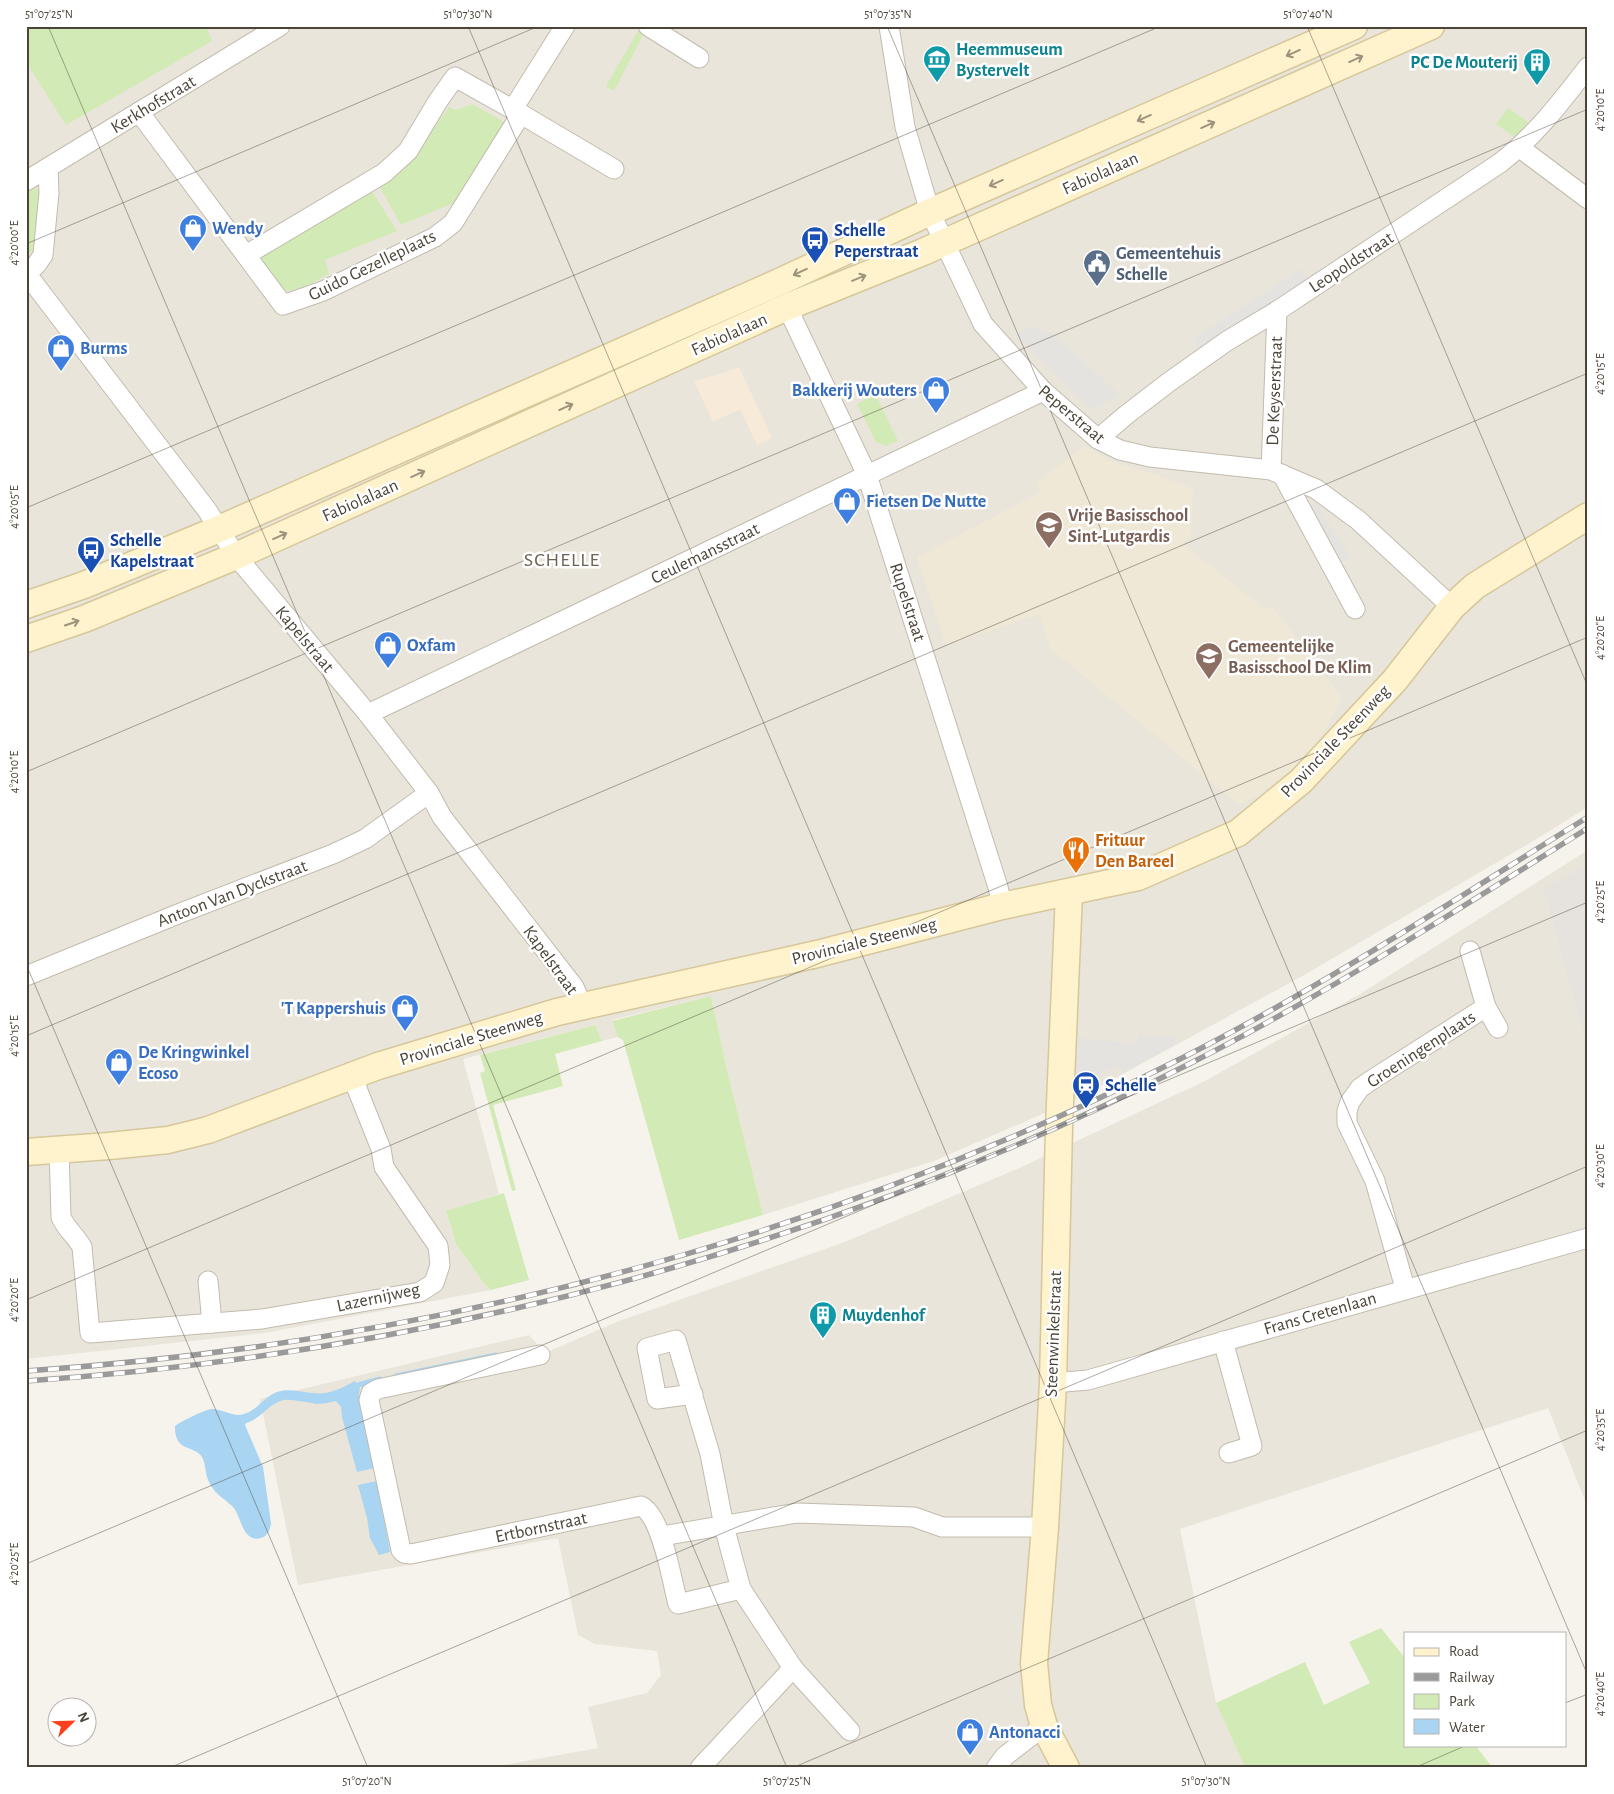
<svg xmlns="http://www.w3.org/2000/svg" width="1614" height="1794" viewBox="0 0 1614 1794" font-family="'Alegreya Sans',sans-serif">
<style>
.residential{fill:#eae5da}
.commercial{fill:#f7ead8}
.industrial{fill:#e6e2dd}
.education{fill:#efe8d6}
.green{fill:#d2eab5}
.parking{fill:#e5e3e0}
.water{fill:#a9d4f2}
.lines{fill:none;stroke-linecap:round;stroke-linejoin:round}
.stream{stroke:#a9d4f2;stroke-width:5}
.street-casing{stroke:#c2bbae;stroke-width:21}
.secondary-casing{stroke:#d6c79b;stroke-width:29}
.street{stroke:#fff;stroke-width:19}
.secondary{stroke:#fff3cd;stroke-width:26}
.rail-casing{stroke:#9a9a9a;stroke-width:5.5}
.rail{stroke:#fff;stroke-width:4;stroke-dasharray:11;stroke-linecap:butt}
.oneway{stroke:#9c937c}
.ticks{fill:none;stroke:#4b4439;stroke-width:1;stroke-opacity:0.45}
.labels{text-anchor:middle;stroke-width:5;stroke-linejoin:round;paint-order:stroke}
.culture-label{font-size:18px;font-weight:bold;fill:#0d838f;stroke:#fff;text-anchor:start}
.street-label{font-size:18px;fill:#4b4439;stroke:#fff}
.shop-label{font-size:18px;font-weight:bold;fill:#366cbe;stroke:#fff;text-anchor:start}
.transit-label{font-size:18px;font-weight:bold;fill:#164399;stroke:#fff;text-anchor:start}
.service-label{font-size:18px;font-weight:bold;fill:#4e5e75;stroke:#fff;text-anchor:start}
.education-label{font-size:18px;font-weight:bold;fill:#785e54;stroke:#fff;text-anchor:start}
.food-label{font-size:18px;font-weight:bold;fill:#c56008;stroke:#fff;text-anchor:start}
.quarter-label{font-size:20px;letter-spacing:1px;fill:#6e6250;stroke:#fff}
.neatline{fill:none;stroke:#4b4439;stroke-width:2}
.ticks-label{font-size:12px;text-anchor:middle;fill:#4b4439}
</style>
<rect width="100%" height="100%" fill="#f6f3ec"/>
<!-- residential -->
<g class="residential">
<path d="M26 26H1588V807L1530 843 1306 974 1077 1099 934 1161 763 1215 728 1074 711 996 612 1020 618 1037 602 1041 595 1025 463 1059 499 1194 446 1212 456 1244 485 1285 491 1290 265 1333 26 1359Z"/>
<path d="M1588 850V1508L1548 1408 1180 1529 1216 1703 1245 1768H498V1766L598 1748 588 1707 647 1693 661 1675 657 1651 595 1644 578 1635 558 1538 298 1585 260 1399 529 1335 545 1353 619 1321 845 1242 1019 1168 1205 1081 1360 994Z"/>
</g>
<!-- commercial -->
<path class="commercial" d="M739 367 772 438 757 445 740 409 713 422 694 381 723 373Z"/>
<!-- industrial -->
<path class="industrial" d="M1588 865V1049L1544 888Z"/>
<!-- education -->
<path class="education" d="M1084 446 1110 461 1163 477 1193 489 1191 537 1182 543 1265 609 1272 606 1342 698 1308 760 1288 780 1277 781 1258 796 1239 805 1050 648 1040 615 1061 607 946 645 917 557 1041 492 1037 482Z"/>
<!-- green -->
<g class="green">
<path d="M26 26H206L212 41 66 125 26 62Z"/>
<path d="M638 31 642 34V37L614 91 606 86Z"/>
<path d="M472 104 504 122 458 201 401 225 378 184 405 168 449 107 456 110Z"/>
<path d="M1508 108 1528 122 1517 139 1496 124Z"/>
<path d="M34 188 42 192 44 199 38 205 35 251 26 254V189Z"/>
<path d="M370 188 397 231 325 260 329 274C319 279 291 296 281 289 274 285 265 267 260 260L261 253Z"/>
<path d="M875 394 898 441 886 446 876 442 857 404Z"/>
<path d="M711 996 728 1074 763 1215 679 1240 623 1040 618 1037 612 1021Z"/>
<path d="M595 1025 602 1041 555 1054 563 1086 493 1105 516 1190 512 1191 480 1073 485 1071 480 1055Z"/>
<path d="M504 1193 529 1280 491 1290 485 1285 456 1244 446 1211Z"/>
<path d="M1381 1628 1405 1658V1745H1475L1493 1768H1245L1216 1703 1305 1662 1324 1705 1370 1683 1349 1642Z"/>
</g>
<!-- parking -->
<g class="parking">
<path d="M1301 269 1309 282 1202 353 1193 339Z"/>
<path d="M1031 326 1054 335 1120 395 1092 410 1016 335Z"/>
<path d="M1316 503 1350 556 1336 566 1305 509Z"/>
<path d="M1138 1035 1174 1037 1176 1044 1122 1073 1119 1066 1096 1076 1095 1081 1074 1079 1078 1038 1138 1044Z"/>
</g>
<!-- water -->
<g class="water">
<path d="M355 1381 360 1388 359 1394 375 1468 357 1472 342 1417 341 1407 336 1401C328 1403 319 1405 312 1403 302 1402 293 1399 284 1400 269 1403 261 1419 246 1423L245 1425 263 1467 271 1523C270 1530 268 1536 261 1538 242 1543 242 1517 233 1507 222 1496 217 1497 209 1482 205 1474 206 1466 203 1459 197 1444 174 1454 175 1426 182 1421 206 1409 212 1409 221 1409 230 1415 239 1415 255 1414 263 1397 277 1392 288 1388 301 1392 312 1393 328 1395 341 1389 355 1381Z"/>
<path d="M377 1481 390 1552 379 1555 370 1538 367 1518 358 1485Z"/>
</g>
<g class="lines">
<!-- stream -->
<g class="stream">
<path d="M396 1376 496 1355"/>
<path d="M358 1385 380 1379"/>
</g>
<!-- street casing -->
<g class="street-casing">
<g id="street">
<path d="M648 26 699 58"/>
<path d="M889 26 905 127 930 212 983 324 1043 391 1098 439 1120 450 1150 457 1271 470 1316 489 1358 520 1452 607"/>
<path d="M513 109 565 26"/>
<path d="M139 112 283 305 323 291 435 237 453 223 521 114 455 77 438 101 408 151 384 173 246 255"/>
<path d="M521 114 614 169"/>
<path d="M1520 148 1588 199"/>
<path d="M26 181 280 26"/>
<path d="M26 273 207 510 236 556 368 714 429 793 442 817 574 987 582 1005"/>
<path d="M26 274 37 264 43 255 49 193 48 168"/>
<path d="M787 307 867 475 998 887 1002 906"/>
<path d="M1098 439 1126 415 1169 382 1227 341 1277 311 1500 163C1535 136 1561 102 1588 67"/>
<path d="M1271 470 1277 311"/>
<path d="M1282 474 1355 609"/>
<path d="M368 714 1043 391"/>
<path d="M26 976 178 914 333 854 365 839 429 793"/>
<path d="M1486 1007 1498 1028"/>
<path d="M59 1149 61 1217C66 1229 76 1236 82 1247L90 1333 262 1319 420 1292 434 1283 440 1265 438 1246 384 1167 381 1149 352 1076"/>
<path d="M208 1281 212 1323"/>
<path d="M1405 1288 1375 1181 1347 1123V1111L1350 1102 1360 1088 1370 1081 1486 1007 1470 951"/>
<path d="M1223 1341 1252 1446 1229 1453"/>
<path d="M540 1355 378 1389 371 1393 369 1400 401 1550 404 1553 411 1554 641 1506C662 1516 672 1582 678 1604L741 1589"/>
<path d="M1053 1383 1088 1380 1588 1238"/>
<path d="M693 1394 657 1399 647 1348 676 1340 710 1454 724 1526 741 1589 793 1668 850 1731"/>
<path d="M662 1536 797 1513 914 1517 942 1527H1045"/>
<path d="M700 1768 793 1668"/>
<path d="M996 1768 1005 1756 1044 1726"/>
</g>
</g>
<!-- secondary casing -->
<g class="secondary-casing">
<g id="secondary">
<path d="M26 605 84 585 219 529 777 283 930 212 1354 26"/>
<path d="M26 639 84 619 236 556 787 307 923 252 1431 26"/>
<path d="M26 1152 109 1146 168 1140 208 1130 378 1066 557 1012 817 954 1002 906 1138 877 1238 833 1301 781 1395 680 1452 607 1475 586 1588 516"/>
<path d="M1066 1768 1044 1726 1038 1705 1034 1663 1045 1527 1053 1383 1059 1127 1069 893"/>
</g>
</g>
<!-- street -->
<use href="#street" class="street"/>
<!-- secondary -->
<use href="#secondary" class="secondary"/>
<!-- rail casing -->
<g class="rail-casing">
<g id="rail">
<path d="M26 1371C431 1343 819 1241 1182 1058 1322 987 1454 900 1588 817"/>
<path d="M26 1381C430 1353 828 1249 1189 1064 1327 994 1457 910 1588 828"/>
</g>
</g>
<!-- rail -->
<use href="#rail" class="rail"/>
</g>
<!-- one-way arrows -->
<defs><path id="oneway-shaft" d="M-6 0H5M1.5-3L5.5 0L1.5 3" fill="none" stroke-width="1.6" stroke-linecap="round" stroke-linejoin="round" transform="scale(1.25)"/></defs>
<g class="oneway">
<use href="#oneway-shaft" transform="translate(1293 53) rotate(156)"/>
<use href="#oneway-shaft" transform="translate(1356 59) rotate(-24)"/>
<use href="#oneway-shaft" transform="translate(1144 118) rotate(156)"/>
<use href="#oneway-shaft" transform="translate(1208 125) rotate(-24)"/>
<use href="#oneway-shaft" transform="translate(996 183) rotate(156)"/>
<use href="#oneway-shaft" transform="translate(800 272) rotate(155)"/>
<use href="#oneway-shaft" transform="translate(859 278) rotate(-22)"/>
<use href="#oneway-shaft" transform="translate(566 407) rotate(-24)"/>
<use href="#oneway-shaft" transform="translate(418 474) rotate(-24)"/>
<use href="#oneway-shaft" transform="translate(280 536) rotate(-24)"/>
<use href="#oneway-shaft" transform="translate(72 623) rotate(-19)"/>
</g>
<!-- ticks -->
<path class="ticks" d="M48 26 787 1768M468 26 1207 1768M887 26 1588 1676M1307 26 1588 687M26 244 539 26M26 508 1161 26M26 772 1588 109M26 964 368 1768M26 1036 1588 373M26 1300 1588 637M26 1564 1588 902M1565 1703 1588 1694M169 1768 1588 1166M792 1768 1588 1430M1414 1768 1467 1745"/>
<!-- icons -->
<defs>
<g id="museum-pin" transform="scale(1.4375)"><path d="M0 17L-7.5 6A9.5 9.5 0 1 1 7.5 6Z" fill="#0f9aa8" stroke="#fff"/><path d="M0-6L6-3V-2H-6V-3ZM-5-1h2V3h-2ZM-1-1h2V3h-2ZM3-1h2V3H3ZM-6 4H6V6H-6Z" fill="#fff"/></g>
<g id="building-pin" transform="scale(1.4375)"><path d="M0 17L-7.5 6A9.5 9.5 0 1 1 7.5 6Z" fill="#0f9aa8" stroke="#fff"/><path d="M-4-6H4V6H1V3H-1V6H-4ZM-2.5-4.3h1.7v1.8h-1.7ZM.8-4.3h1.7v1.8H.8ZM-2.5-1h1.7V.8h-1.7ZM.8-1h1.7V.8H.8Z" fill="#fff"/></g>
<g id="shop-pin" transform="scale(1.4375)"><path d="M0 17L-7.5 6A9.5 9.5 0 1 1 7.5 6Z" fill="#3f7fe0" stroke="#fff"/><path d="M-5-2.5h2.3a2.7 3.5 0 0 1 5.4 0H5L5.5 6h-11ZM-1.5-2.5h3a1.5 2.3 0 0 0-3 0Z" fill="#fff"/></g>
<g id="bus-pin" transform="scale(1.4375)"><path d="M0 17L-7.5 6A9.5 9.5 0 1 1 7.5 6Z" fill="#1a4fb4" stroke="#fff"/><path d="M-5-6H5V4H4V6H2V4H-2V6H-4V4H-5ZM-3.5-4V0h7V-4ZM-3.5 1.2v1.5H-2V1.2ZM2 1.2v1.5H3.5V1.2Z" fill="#fff"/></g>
<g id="civic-pin" transform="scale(1.4375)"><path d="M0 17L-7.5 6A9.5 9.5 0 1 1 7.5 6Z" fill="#5c6f8a" stroke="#fff"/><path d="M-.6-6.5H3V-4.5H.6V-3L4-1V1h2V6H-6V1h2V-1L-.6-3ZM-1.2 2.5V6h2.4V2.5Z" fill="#fff"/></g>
<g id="school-pin" transform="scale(1.4375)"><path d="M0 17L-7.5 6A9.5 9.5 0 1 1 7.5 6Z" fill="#8d6e63" stroke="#fff"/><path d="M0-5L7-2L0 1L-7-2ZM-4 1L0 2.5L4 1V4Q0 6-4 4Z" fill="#fff"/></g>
<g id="restaurant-pin" transform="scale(1.4375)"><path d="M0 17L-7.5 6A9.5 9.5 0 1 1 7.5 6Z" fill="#e8710a" stroke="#fff"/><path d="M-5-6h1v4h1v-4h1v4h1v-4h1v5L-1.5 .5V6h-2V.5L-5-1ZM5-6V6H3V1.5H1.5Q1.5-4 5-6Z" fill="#fff"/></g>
<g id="station-pin" transform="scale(1.4375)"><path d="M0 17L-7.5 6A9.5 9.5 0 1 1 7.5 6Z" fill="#1a4fb4" stroke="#fff"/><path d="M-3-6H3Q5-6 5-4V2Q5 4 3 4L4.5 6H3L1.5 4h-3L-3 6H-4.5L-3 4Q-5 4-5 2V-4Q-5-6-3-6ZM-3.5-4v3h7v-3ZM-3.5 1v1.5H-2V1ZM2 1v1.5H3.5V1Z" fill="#fff"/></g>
</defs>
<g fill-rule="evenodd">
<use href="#museum-pin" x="937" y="59"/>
<use href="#building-pin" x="1537" y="62"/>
<use href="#shop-pin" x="193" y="228"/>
<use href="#bus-pin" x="815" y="240"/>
<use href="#civic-pin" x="1097" y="263"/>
<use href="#shop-pin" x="61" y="348"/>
<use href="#shop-pin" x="936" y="390"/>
<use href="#shop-pin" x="847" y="501"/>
<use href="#school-pin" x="1049" y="525"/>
<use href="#bus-pin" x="91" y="550"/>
<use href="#shop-pin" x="388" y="645"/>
<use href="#school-pin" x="1209" y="656"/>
<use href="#restaurant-pin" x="1076" y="850"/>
<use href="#shop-pin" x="405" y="1008"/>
<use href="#shop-pin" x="119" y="1062"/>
<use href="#station-pin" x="1086" y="1085"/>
<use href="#building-pin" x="823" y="1315"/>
<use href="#shop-pin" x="970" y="1732"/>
</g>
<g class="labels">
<!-- culture labels -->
<g class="culture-label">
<text x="956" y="55">Heemmuseum<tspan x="956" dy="21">Bystervelt</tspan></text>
<text x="1518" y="68" text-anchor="end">PC De Mouterij</text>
<text x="842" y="1321">Muydenhof</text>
</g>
<!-- street labels -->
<g class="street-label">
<text transform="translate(153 104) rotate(-31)" y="6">Kerkhofstraat</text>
<text transform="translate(1100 173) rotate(-24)" y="6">Fabiolalaan</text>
<text transform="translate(1351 262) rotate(-33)" y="6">Leopoldstraat</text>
<text transform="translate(372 265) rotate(-26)" y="6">Guido Gezelleplaats</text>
<text transform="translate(729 334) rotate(-24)" y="6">Fabiolalaan</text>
<text transform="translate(1274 391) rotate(-88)" y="6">De Keyserstraat</text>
<text transform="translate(1072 414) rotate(40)" y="6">Peperstraat</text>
<text transform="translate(360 500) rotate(-24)" y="6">Fabiolalaan</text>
<text transform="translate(705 553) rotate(-26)" y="6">Ceulemansstraat</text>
<text transform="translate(908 602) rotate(72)" y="6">Rupelstraat</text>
<text transform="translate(305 639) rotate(50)" y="6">Kapelstraat</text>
<text transform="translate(1335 741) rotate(-46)" y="6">Provinciale Steenweg</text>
<text transform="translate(232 893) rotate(-21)" y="6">Antoon Van Dyckstraat</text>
<text transform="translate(864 941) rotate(-14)" y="6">Provinciale Steenweg</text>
<text transform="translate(551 960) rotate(54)" y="6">Kapelstraat</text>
<text transform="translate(471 1038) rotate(-17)" y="6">Provinciale Steenweg</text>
<text transform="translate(1421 1049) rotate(-33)" y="6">Groeningenplaats</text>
<text transform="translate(378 1297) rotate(-12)" y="6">Lazernijweg</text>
<text transform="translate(1320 1313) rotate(-16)" y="6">Frans Cretenlaan</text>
<text transform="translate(1053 1334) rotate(-88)" y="6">Steenwinkelstraat</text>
<text transform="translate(541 1527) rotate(-12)" y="6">Ertbornstraat</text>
</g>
<!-- shop labels -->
<g class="shop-label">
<text x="212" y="234">Wendy</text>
<text x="80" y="354">Burms</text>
<text x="917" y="396" text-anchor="end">Bakkerij Wouters</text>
<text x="866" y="507">Fietsen De Nutte</text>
<text x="407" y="651">Oxfam</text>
<text x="386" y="1014" text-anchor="end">'T Kappershuis</text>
<text x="138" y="1058">De Kringwinkel<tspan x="138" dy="21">Ecoso</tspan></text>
<text x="989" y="1738">Antonacci</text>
</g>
<!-- transit labels -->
<g class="transit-label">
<text x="834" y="236">Schelle<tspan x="834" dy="21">Peperstraat</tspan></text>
<text x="110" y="546">Schelle<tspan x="110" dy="21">Kapelstraat</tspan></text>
<text x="1105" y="1091">Schelle</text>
</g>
<!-- service labels -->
<g class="service-label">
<text x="1116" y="259">Gemeentehuis<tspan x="1116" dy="21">Schelle</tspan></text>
</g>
<!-- education labels -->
<g class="education-label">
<text x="1068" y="521">Vrije Basisschool<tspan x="1068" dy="21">Sint-Lutgardis</tspan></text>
<text x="1228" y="652">Gemeentelijke<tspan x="1228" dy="21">Basisschool De Klim</tspan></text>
</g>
<!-- food labels -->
<g class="food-label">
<text x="1095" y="846">Frituur<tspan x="1095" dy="21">Den Bareel</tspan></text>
</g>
<!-- quarter labels -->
<g class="quarter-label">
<text x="562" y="566">SCHELLE</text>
</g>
</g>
<!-- border -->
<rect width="1614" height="1794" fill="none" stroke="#ffffff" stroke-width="55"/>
<!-- legend -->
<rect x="1404" y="1632" width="162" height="115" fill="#ffffff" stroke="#b7b4b0"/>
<rect x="1414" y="1648" width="25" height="8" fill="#fff3cd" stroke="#b7b4b0"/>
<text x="1449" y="1656" font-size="15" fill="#4b4439">Road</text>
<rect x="1414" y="1673" width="25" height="8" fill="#9a9a9a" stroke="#b7b4b0"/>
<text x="1449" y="1682" font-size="15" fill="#4b4439">Railway</text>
<rect x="1414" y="1694" width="25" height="15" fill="#d2eab5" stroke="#b7b4b0"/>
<text x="1449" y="1706" font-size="15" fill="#4b4439">Park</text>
<rect x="1414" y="1719" width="25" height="15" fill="#a9d4f2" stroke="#b7b4b0"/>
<text x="1449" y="1732" font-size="15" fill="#4b4439">Water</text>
<!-- north arrow -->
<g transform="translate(72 1722) rotate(67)"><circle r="24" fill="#ffffff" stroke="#b7b4b0"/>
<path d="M0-4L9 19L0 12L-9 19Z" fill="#fc3f1d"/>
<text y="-8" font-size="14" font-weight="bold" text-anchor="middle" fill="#4b4439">N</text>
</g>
<rect x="28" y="28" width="1558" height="1738" class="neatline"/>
<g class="ticks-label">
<text x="49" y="18">51°07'25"N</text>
<text x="468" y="18">51°07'30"N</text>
<text x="888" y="18">51°07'35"N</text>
<text x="1308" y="18">51°07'40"N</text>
<text transform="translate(1600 110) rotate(-90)" y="4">4°20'10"E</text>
<text transform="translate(14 243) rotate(-90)" y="4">4°20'00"E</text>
<text transform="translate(1600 374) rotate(-90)" y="4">4°20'15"E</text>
<text transform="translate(14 507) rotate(-90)" y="4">4°20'05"E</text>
<text transform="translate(1600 638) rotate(-90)" y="4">4°20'20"E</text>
<text transform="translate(14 772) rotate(-90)" y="4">4°20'10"E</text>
<text transform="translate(1600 902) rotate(-90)" y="4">4°20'25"E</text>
<text transform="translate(14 1036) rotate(-90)" y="4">4°20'15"E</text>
<text transform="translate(1600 1166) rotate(-90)" y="4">4°20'30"E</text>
<text transform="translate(14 1300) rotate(-90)" y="4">4°20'20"E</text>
<text transform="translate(1600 1430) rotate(-90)" y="4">4°20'35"E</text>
<text transform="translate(14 1564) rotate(-90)" y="4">4°20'25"E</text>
<text transform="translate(1600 1694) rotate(-90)" y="4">4°20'40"E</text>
<text x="367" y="1785">51°07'20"N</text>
<text x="787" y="1785">51°07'25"N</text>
<text x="1206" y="1785">51°07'30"N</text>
</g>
</svg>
